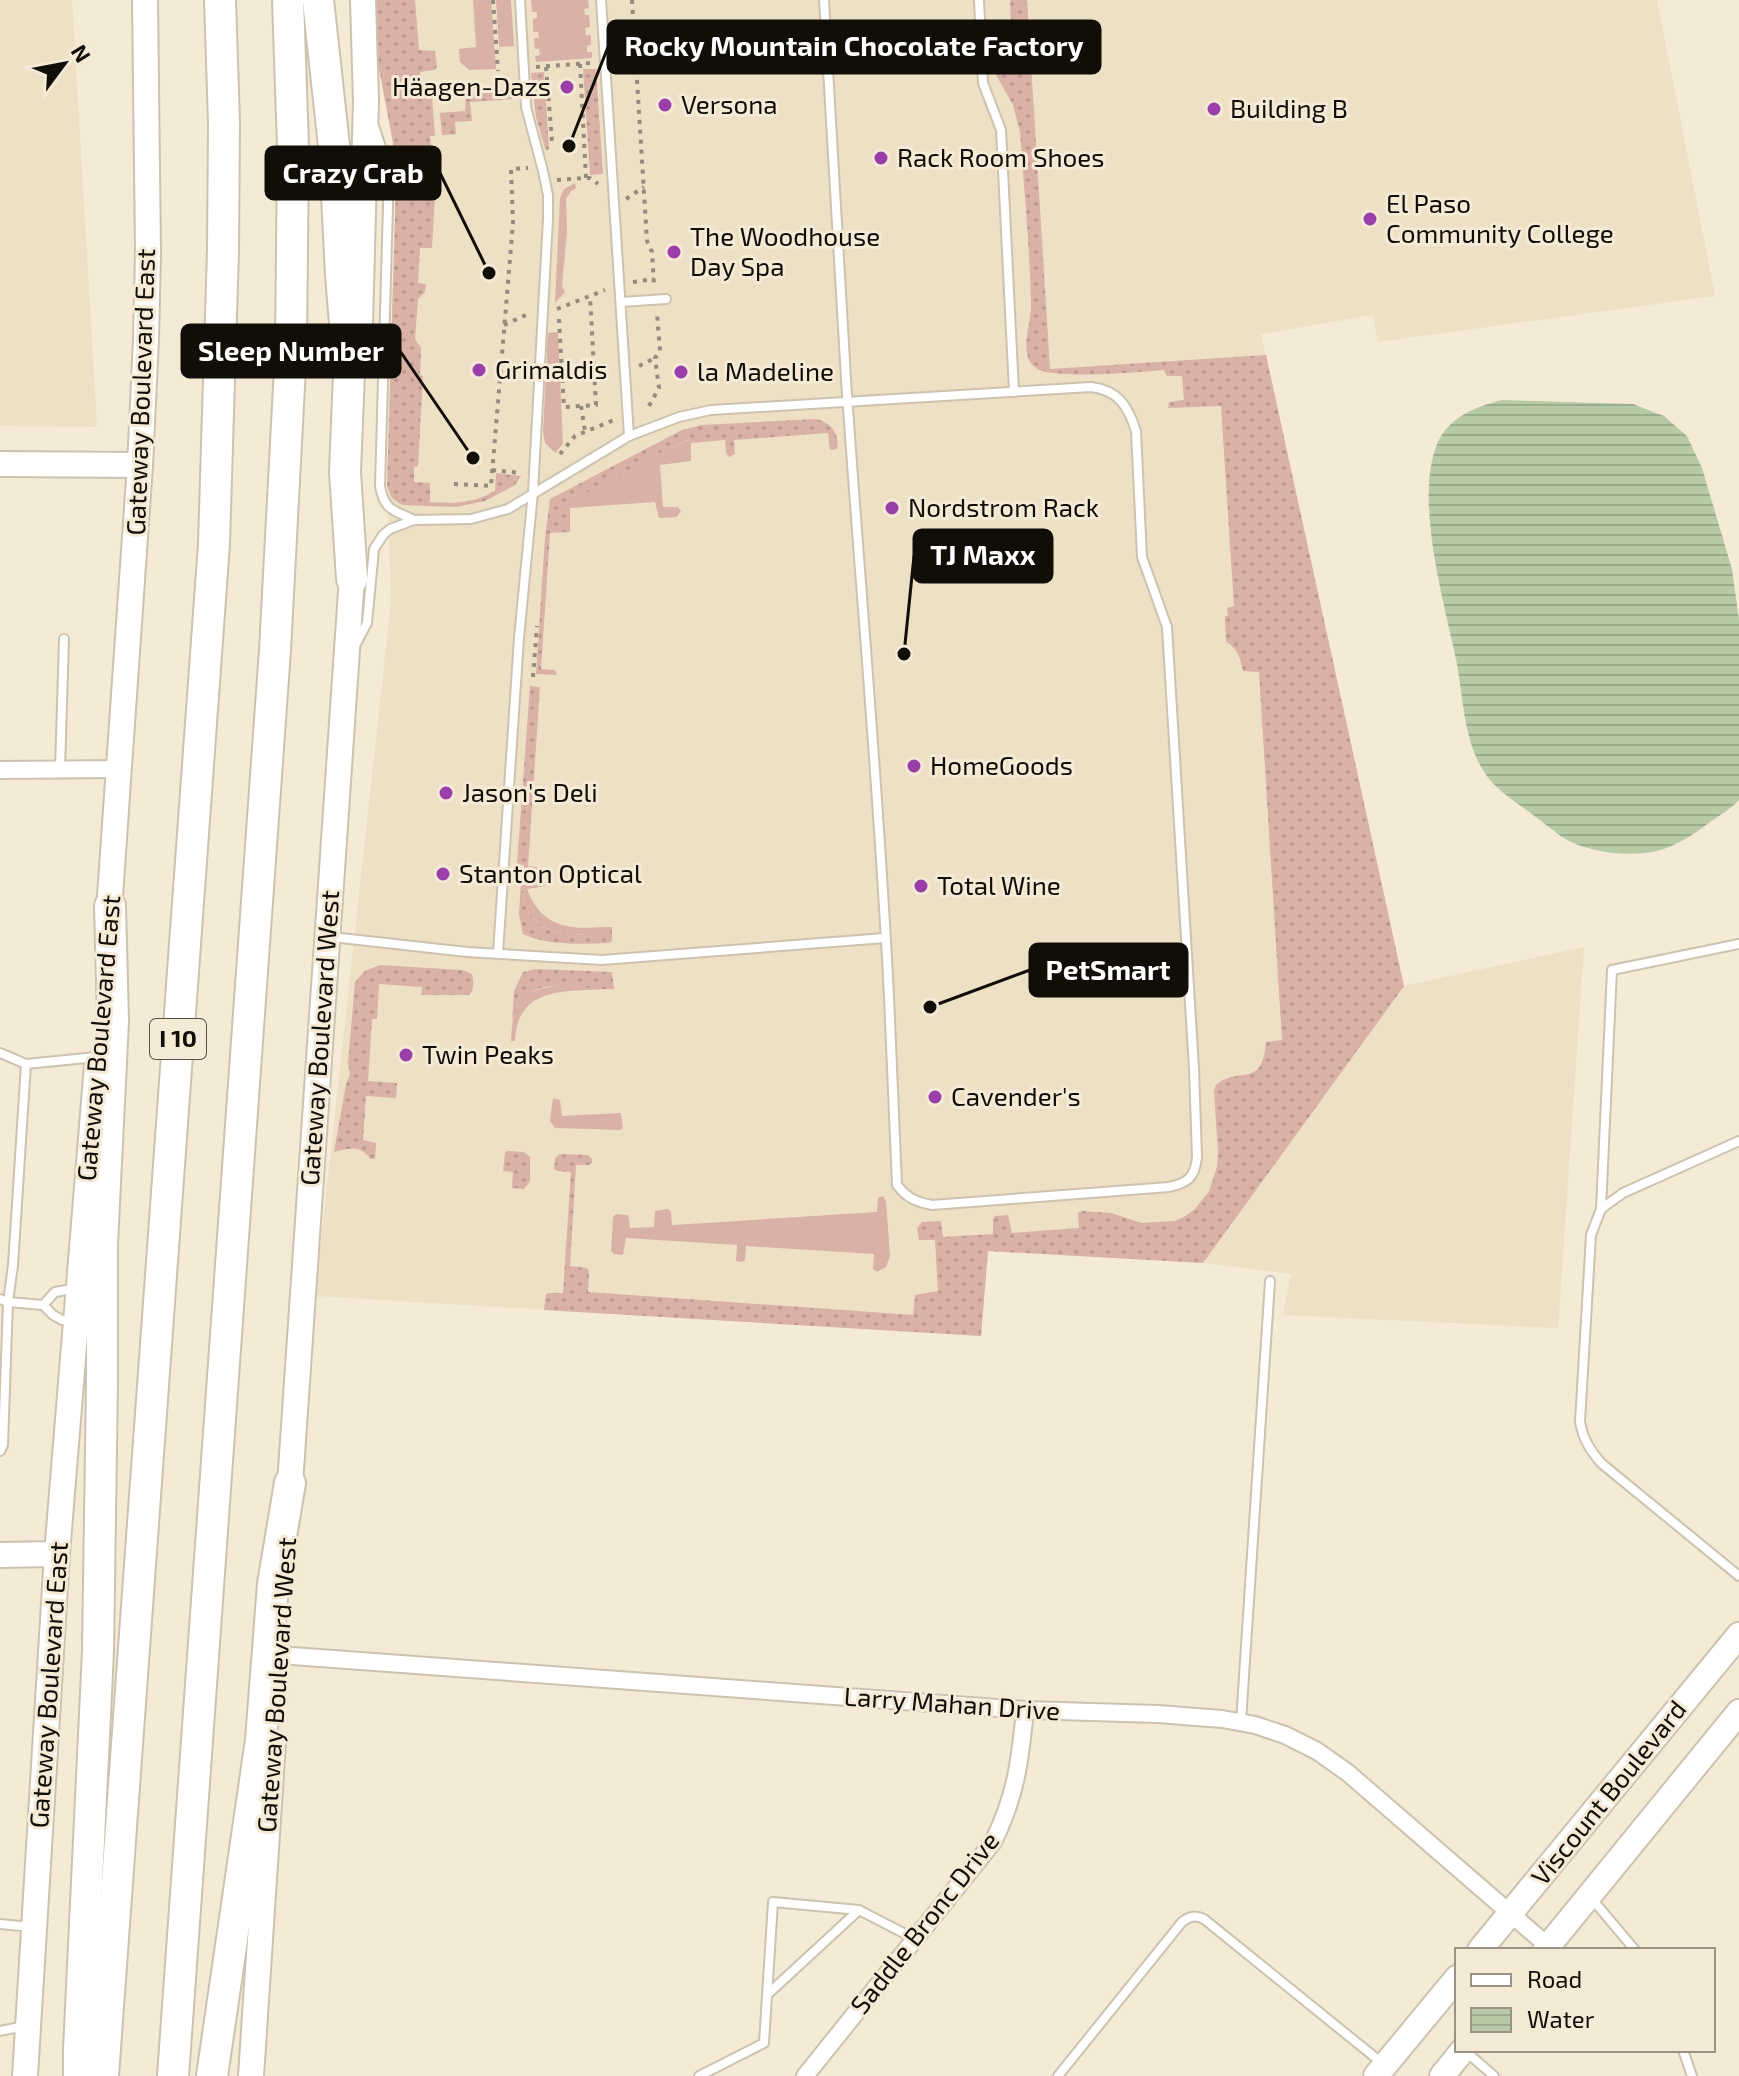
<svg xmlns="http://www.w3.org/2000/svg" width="1739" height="2076" viewBox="0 0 1739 2076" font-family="'Exo 2',sans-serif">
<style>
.built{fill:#eee0c5}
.grass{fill:#d9b1a7}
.garden{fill:url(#garden-dots)}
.water{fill:url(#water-rules)}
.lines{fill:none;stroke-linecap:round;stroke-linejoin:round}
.lane-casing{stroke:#cdc2af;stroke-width:12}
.street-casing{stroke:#cdc2af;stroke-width:20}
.secondary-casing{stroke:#cdc2af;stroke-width:28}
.highway-casing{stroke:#cdc2af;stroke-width:34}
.path{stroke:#938b7d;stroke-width:4;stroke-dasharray:4 6;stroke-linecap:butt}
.lane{stroke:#fff;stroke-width:8}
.street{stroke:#fff;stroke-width:16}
.secondary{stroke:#fff;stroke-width:24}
.highway{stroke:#fff;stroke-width:30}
.poi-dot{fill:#9a3faa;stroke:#f5ead6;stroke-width:3}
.labels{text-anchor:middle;stroke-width:6;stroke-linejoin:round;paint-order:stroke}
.shield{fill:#f5ead6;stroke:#554f45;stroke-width:2}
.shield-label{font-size:24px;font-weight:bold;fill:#110d07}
.poi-label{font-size:26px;fill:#110d07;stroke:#f5ead6;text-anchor:start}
.street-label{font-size:26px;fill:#110d07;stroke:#f5ead6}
.leader{fill:none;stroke:#110d07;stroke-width:3}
.callout-dot{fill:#110d07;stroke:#f5ead6;stroke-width:3}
.callout{fill:#110d07;stroke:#110d07;stroke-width:3}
.callout-label{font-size:28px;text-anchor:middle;font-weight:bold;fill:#fff}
</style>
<defs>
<pattern id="garden-dots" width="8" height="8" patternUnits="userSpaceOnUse" patternTransform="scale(2)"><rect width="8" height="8" fill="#d9b1a7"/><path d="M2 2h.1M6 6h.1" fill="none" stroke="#b9978e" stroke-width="1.8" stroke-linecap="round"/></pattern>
<pattern id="water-rules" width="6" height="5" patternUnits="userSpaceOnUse" patternTransform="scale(2)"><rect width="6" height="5" fill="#b6caa6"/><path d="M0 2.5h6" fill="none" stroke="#9bac8d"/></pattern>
</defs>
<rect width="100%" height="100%" fill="#f5ead6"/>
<!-- built -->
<g class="built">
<path d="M0 0H72L97 427 0 426Z"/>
<path d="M376 0H1657L1715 296 1378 342 1373 315 1261 334 1404 986 1584 947 1558 1328 1283 1315 1291 1274 1203 1263 988 1251 981 1336 315 1296 391 602 387 477 396 182 393 143 378 63Z"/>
</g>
<!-- grass -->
<g class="grass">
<path d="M473 0H491L496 69 469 70 460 62 459 49 476 47Z"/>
<path d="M496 0H511L514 46 499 47Z"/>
<path d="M531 0H588L589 8 584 9 585 15H589L590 27 585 28 586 35H591V45L587 46V52H592V58L536 62 535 56 540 55 539 49H535L534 38H539L538 32H533V19L537 18V12H532Z"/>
<path d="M575 183 576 188 571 191 566 199 567 231 562 286 565 292 555 303 560 198 564 189Z"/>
<path d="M558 332 563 444 555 453 545 443 543 431 548 333Z"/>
<path d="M691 439V461L660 465 663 507H678L681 511 677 517 659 518 655 502 570 508 569 502 668 449Z"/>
<path d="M523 882 544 883 545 886 527 889C541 926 567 930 603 927L601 935C560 935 522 934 523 882Z"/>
<path d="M563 985 605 989C565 992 517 986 515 1041H511C513 998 522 990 563 985Z"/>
<path d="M553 1098 560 1100 562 1116 621 1113 623 1128 620 1130 555 1128 550 1121Z"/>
<path d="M883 1196 886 1201 890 1256 886 1267 877 1272 873 1269 874 1254 746 1246 745 1260 742 1262 736 1261 737 1245 626 1238 623 1255 614 1254 611 1251 613 1217 616 1214 628 1215 630 1228 654 1227 655 1211 668 1209 671 1212 672 1225 689 1224 877 1212 878 1198Z"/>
</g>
<!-- garden -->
<g class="garden">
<path d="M376 0H415L419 50 435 51 437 67 434 70 420 72 423 98 432 97 435 136H430L435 197 432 248H420L418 283 426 284 425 292 418 299 415 339 421 348 420 375 423 376 418 466 414 467V482L430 483V502C454 504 474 503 495 491L496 473 521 476 515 485 485 501 456 507 402 505 392 498 387 486 396 182 393 143 378 63Z"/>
<path d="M1010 0H1027L1050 369 1266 355 1404 986 1203 1263 988 1251 981 1336 544 1310 546 1294 550 1293H563L571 1172 557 1171 554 1169 555 1158 560 1154 588 1155 592 1159V1163L588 1165H576L570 1266 587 1268 589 1271 588 1292 913 1315 915 1295 938 1291 935 1240H919L917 1228 922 1222 941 1221 943 1237 993 1234V1219L995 1216 1008 1215 1012 1233 1079 1228 1078 1213 1082 1211 1111 1213 1142 1223 1175 1221 1184 1217 1195 1209 1209 1191 1217 1167 1218 1152 1214 1091 1216 1085C1240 1065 1262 1090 1266 1042L1282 1040 1259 672 1243 671C1240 659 1239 649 1226 642L1225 616H1228L1227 608 1234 606 1221 406 1168 408 1169 402 1184 400 1182 376H1167L1164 370C1141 372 1052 380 1036 368 1017 354 1032 325 1031 304 1030 247 1024 190 1020 132L1013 105 995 73 998 68 1012 67 1010 41H994L992 38 995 34 1011 33Z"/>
<path d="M583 69H596L603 174 590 175Z"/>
<path d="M544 72 549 149 546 151 536 117 531 73Z"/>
<path d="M511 90 512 99 470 102 472 121 455 122 456 134 442 135 440 113 465 111 466 93Z"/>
<path d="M816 419C831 422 840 434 837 449L830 450 828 433 734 440 735 454 729 457 726 453 725 440 691 443 690 439 668 449 570 502V532L550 533 541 669 555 670 557 675 536 674 545 538 550 499 682 430 702 425Z"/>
<path d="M530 686 540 687 528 866 542 868 544 873 523 872 524 865 517 864Z"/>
<path d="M521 882H523C522 934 560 935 600 935L603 927H612V941L609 943C581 944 549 946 523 934L519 914Z"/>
<path d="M380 965 462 970 472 974C474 981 474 991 469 995H421L422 987 379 984 377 1019H372L368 1081 397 1083 396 1098 366 1096 363 1140 376 1143 375 1159H370C363 1145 347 1148 334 1152L346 1084 350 1074 348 1063 355 982 365 971Z"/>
<path d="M536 969 612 972 614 989C574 991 526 968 512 1022L514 991 523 972Z"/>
<path d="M507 1151 524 1152 530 1157V1181L524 1189 512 1188 513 1172 503 1171 505 1153Z"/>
</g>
<!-- water -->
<path class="water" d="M1502 400 1633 404 1664 416 1687 436 1702 468 1732 569 1739 620V800C1731 809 1720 815 1710 822 1694 834 1677 846 1657 851 1627 857 1588 853 1562 837 1552 830 1543 822 1533 815 1519 804 1502 794 1490 780 1464 748 1464 703 1457 664 1445 605 1413 498 1438 442 1450 416 1476 407 1502 400Z"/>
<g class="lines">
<!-- lane casing -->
<g class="lane-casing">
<g id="lane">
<path d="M601 0 629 436"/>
<path d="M979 0 983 83 1001 130 1014 392"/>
<path d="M374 126 389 171 380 486C384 510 393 510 414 520"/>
<path d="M621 302 666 299"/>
<path d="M356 644 367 623 374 549 383 535 390 529 414 520 471 519 508 509 629 436 679 417 711 410 1091 387C1118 390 1128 406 1136 431L1142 557 1167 627 1194 1069 1197 1157C1195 1178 1187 1183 1169 1187L932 1205C916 1202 907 1198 897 1185 894 1123 892 1060 889 997 879 791 860 585 846 379L824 0"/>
<path d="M60 769 64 639"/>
<path d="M332 937 467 952 602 960 885 938"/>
<path d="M498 953 519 638 533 492 548 219V195L543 171 526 107 520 0"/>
<path d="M0 1053 26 1064"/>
<path d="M1739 1141 1623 1193 1601 1209 1591 1235 1580 1422C1583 1439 1590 1450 1601 1463L1739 1576"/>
<path d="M1601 1209 1612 970 1739 944"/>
<path d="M0 1299 8 1302 43 1305 53 1315 62 1320 75 1321"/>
<path d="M43 1305 55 1292 78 1288"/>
<path d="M0 1451 3 1445 8 1302 13 1265 26 1064 96 1057"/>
<path d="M1241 1722 1270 1281"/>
<path d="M1592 1899 1635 1950"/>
<path d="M0 1924 31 1927"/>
<path d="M769 1993 859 1910"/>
<path d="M0 2031 24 2026"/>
<path d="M1464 2050 1494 2076"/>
<path d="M1683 2050 1692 2076"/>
<path d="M699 2076 764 2043 773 1902 859 1910 915 1939"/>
<path d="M1058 2076 1182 1922C1190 1916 1195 1915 1204 1919L1382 2063"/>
</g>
</g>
<!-- street casing -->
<g class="street-casing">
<g id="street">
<path d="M0 770 119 769"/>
<path d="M279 1655 1025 1710 1158 1714 1222 1719 1255 1725 1285 1735 1317 1751 1348 1773 1548 1946"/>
<path d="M805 2076 993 1842C1016 1796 1020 1761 1025 1710"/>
</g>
</g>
<!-- secondary casing -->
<g class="secondary-casing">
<g id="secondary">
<path d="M359 361 366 101 363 0"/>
<path d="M0 464 140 465"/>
<path d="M108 925 140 465 146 339 148 252 145 0"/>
<path d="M289 1499 353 562"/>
<path d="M0 1555 57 1554"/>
<path d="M1480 1950 1739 1635"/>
<path d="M1545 1950 1739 1712"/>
<path d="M25 2076 57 1554 97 1065"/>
<path d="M251 2076 273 1743"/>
<path d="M1376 2076 1457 1978"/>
<path d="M1442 2076 1463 2050"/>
</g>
</g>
<!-- highway casing -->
<g class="highway-casing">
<g id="highway">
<path d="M318 0 335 155 341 275 349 372 345 472 352 579"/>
<path d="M79 2076V2050L98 1651 102 1381V1244L113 1021 110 906"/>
<path d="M103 2076 214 544 223 249 224 123 220 0"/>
<path d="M173 2076 275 650 291 349 293 147 288 0"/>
<path d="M212 2076 261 1740 273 1584 290 1483"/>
</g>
</g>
<!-- path -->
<g class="path">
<path d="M493 0 498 71"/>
<path d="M632 0 647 241 652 252 654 285"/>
<path d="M616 50 635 39"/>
<path d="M580 64 586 178"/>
<path d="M536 67 591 63"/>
<path d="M546 67 552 141"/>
<path d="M557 180 586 178H590L598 184"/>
<path d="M626 199 644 187"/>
<path d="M633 282 654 279"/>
<path d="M557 309 605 290"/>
<path d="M559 319 564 407 596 405 590 296"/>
<path d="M504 325 528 314"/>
<path d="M639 366 655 358"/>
<path d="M581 406 585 431"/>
<path d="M649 406 659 388 655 358 660 351 657 313"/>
<path d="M560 454 575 436 614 420"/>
<path d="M492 470 521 473"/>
<path d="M454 484 491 486 513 223 511 169 528 168"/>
<path d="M533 677 537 626"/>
</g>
<!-- lane -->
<use href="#lane" class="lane"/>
<!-- street -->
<use href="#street" class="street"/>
<!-- secondary -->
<use href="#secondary" class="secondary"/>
<!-- highway -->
<use href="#highway" class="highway"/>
</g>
<!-- markers -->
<g class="poi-dot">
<circle cx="567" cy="87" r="8"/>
<circle cx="665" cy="105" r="8"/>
<circle cx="1214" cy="109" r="8"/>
<circle cx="881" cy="158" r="8"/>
<circle cx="1370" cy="219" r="8"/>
<circle cx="674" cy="252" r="8"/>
<circle cx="479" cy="370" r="8"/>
<circle cx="681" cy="372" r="8"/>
<circle cx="892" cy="508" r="8"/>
<circle cx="914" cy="766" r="8"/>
<circle cx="446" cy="793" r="8"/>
<circle cx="443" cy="874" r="8"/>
<circle cx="921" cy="886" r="8"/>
<circle cx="406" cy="1055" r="8"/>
<circle cx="935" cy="1097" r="8"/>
</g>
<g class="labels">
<!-- shield labels -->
<rect class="shield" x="150" y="1019" width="56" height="40" rx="6"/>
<g class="shield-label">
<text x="178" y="1047">I 10</text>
</g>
<!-- poi labels -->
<g class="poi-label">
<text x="551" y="96" text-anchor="end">Häagen-Dazs</text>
<text x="681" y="114">Versona</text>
<text x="1230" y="118">Building B</text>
<text x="897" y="167">Rack Room Shoes</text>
<text x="1386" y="213">El Paso<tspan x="1386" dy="30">Community College</tspan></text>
<text x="690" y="246">The Woodhouse<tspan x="690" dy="30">Day Spa</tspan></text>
<text x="495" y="379">Grimaldis</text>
<text x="697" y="381">la Madeline</text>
<text x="908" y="517">Nordstrom Rack</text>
<text x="930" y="775">HomeGoods</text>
<text x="462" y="802">Jason's Deli</text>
<text x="459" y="883">Stanton Optical</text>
<text x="937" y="895">Total Wine</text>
<text x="422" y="1064">Twin Peaks</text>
<text x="951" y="1106">Cavender's</text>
</g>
<!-- street labels -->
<g class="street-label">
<text transform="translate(141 392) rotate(-88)" y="9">Gateway Boulevard East</text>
<text transform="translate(99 1038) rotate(-85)" y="9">Gateway Boulevard East</text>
<text transform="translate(320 1038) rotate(-86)" y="9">Gateway Boulevard West</text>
<text transform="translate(49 1685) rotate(-86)" y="9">Gateway Boulevard East</text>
<text transform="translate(277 1685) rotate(-86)" y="9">Gateway Boulevard West</text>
<text transform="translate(952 1704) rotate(4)" y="9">Larry Mahan Drive</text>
<text transform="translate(1609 1793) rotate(-51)" y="9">Viscount Boulevard</text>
<text transform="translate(925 1923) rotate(-52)" y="9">Saddle Bronc Drive</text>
</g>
</g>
<!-- callouts -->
<path class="leader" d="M569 146L608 47M489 273L440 173M473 458L400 351M904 654L914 556M930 1007L1030 970"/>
<g class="callout-dot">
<circle cx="569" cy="146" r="8"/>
<circle cx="489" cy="273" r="8"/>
<circle cx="473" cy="458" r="8"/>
<circle cx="904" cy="654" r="8"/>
<circle cx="930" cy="1007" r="8"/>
</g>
<g class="callout">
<rect x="608" y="21" width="492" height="52" rx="8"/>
<rect x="266" y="147" width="174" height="52" rx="8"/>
<rect x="182" y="325" width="218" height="52" rx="8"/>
<rect x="914" y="530" width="138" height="52" rx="8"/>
<rect x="1030" y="944" width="157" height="52" rx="8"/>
</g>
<g class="callout-label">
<text x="854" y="56">Rocky Mountain Chocolate Factory</text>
<text x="353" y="183">Crazy Crab</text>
<text x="291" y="361">Sleep Number</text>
<text x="983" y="565">TJ Maxx</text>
<text x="1108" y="980">PetSmart</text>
</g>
<!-- legend -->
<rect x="1455" y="1948" width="260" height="104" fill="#f5ead6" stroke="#9a9283" stroke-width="2"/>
<rect x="1471" y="1974" width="40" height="12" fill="#ffffff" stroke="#9a9283" stroke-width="2"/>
<text x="1527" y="1988" font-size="24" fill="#110d07">Road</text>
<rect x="1471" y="2008" width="40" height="24" fill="url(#water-rules)" stroke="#9a9283" stroke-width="2"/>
<text x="1527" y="2028" font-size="24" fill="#110d07">Water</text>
<!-- north arrow -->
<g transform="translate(64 64) rotate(58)" stroke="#f5ead6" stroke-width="6" paint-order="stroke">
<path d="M0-6L14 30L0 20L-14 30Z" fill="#110d07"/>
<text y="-12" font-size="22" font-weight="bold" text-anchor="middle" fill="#110d07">N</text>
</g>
</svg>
